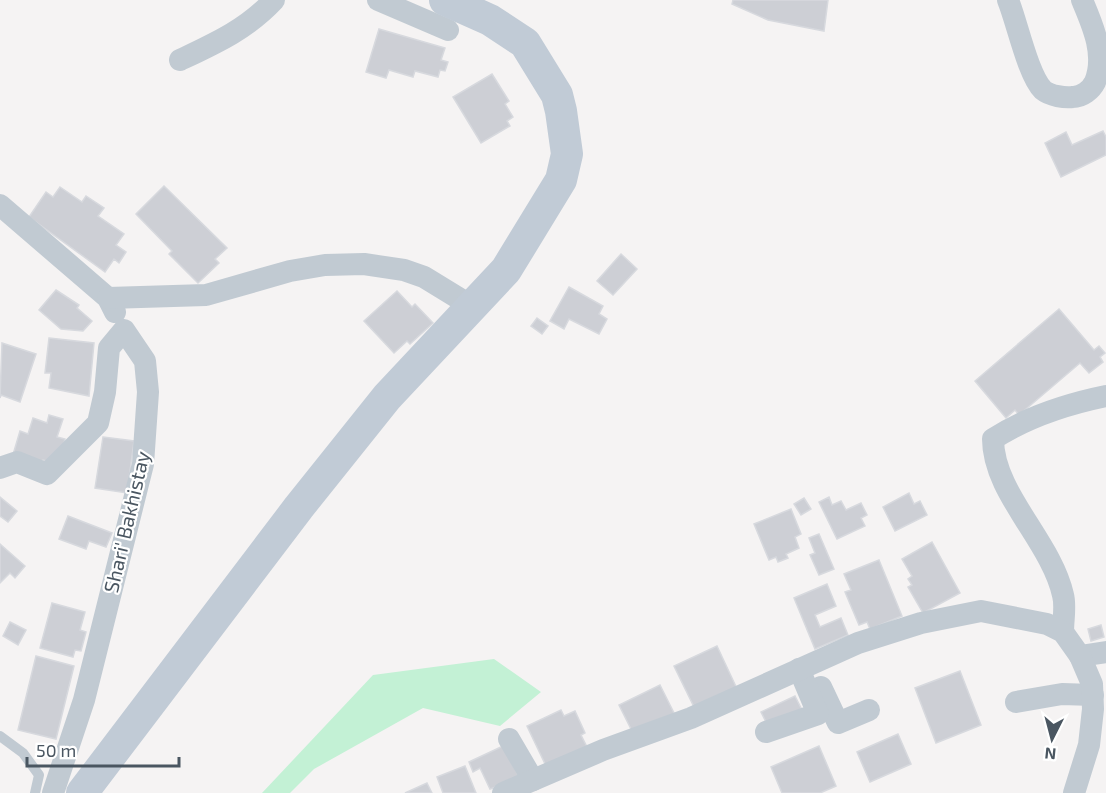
<svg xmlns="http://www.w3.org/2000/svg" width="1106" height="793" viewBox="0 0 1106 793" font-family="'Exo 2',sans-serif">
<style>
.green{fill:#c3f1d5}
.building{fill:#cdcfd5;stroke:#d7d9de;stroke-width:1.5}
.lines{fill:none;stroke-linecap:round;stroke-linejoin:round}
.service{stroke:#c1cad2;stroke-width:10}
.minor{stroke:#c1cad2;stroke-width:22}
.secondary{stroke:#c1cbd6;stroke-width:32}
.labels{text-anchor:middle;stroke-width:4.5;stroke-linejoin:round;paint-order:stroke}
.street-label{font-size:20px;fill:#4a5661;stroke:#fff}
</style>
<rect width="100%" height="100%" fill="#f5f3f3"/>
<!-- green -->
<path class="green" d="M494 659 541 692 500 726 423 708 314 769 290 793H262L373 675Z"/>
<!-- building -->
<g class="building">
<path d="M733 0H828L824 31 768 20 732 4Z"/>
<path d="M379 29 445 48 441 60 448 62 445 71 440 70 438 77 415 71 413 77 389 70 386 78 366 72Z"/>
<path d="M492 74 509 101 505 104 513 117 507 121 510 126 481 143 453 97Z"/>
<path d="M1103 131 1106 137V155L1061 177 1045 143 1066 132 1072 145Z"/>
<path d="M164 186 227 248 215 259 219 263 198 283 169 254 172 251 136 214Z"/>
<path d="M60 187 82 202 86 196 104 208 98 216 124 234 116 245 126 252 119 263 114 259 105 272 29 217 46 192 53 197Z"/>
<path d="M621 254 637 269 613 295 597 281Z"/>
<path d="M569 287 603 306 599 314 607 319 599 334 569 319 564 329 550 321Z"/>
<path d="M56 290 79 305 77 308 92 321 83 331 61 329 39 310Z"/>
<path d="M397 291 412 307 415 304 433 323 410 344 407 341 394 353 364 321Z"/>
<path d="M1059 309 1094 350 1099 346 1105 353 1100 357 1103 362 1089 373 1080 363 1019 415 1015 410 1006 418 975 381Z"/>
<path d="M537 318 548 326 542 334 531 326Z"/>
<path d="M49 338 94 343 89 396 49 388 51 373H45Z"/>
<path d="M2 343 36 354 20 402 1 395 0 398Z"/>
<path d="M49 415 63 419 57 437 65 439 61 455 50 462 43 460 40 466 12 458 20 431 28 434 33 418 47 423Z"/>
<path d="M103 437 134 441 127 493 95 488Z"/>
<path d="M909 493 914 504 920 501 927 515 895 531 883 507Z"/>
<path d="M0 497 17 511 8 522 0 516Z"/>
<path d="M829 497 832 505 841 501 846 510 861 503 867 515 861 518 865 526 837 539 819 502Z"/>
<path d="M804 498 811 509 801 515 794 504Z"/>
<path d="M791 509 801 534 795 537 799 548 786 554 788 558 778 562 776 557 769 560 754 524Z"/>
<path d="M68 516 112 533 106 547 89 541 86 549 59 539Z"/>
<path d="M819 534 834 569 819 575 810 555 815 553 809 538Z"/>
<path d="M932 542 960 593 923 613 908 587 912 585 908 579 912 576 902 559Z"/>
<path d="M0 544 25 566 15 578 10 573 0 583Z"/>
<path d="M879 560 902 616 870 629 867 622 859 625 845 592 851 590 844 574Z"/>
<path d="M827 584 836 606 815 615 820 627 841 618 848 635 815 649 794 598Z"/>
<path d="M52 603 85 612 80 630 86 632 81 651 75 650 73 657 40 648Z"/>
<path d="M10 622 26 630 18 645 3 636Z"/>
<path d="M1101 625 1104 637 1091 641 1088 629Z"/>
<path d="M717 646 739 693 696 711 674 666Z"/>
<path d="M36 656 74 666 56 739 18 730Z"/>
<path d="M960 671 981 725 936 743 915 688Z"/>
<path d="M660 685 676 717 635 737 619 705Z"/>
<path d="M795 696 803 712 769 728 761 712Z"/>
<path d="M561 710 564 716 575 711 585 733 581 735 588 749 547 768 527 726Z"/>
<path d="M898 734 911 764 870 782 857 752Z"/>
<path d="M503 746 520 779 490 789 480 768 473 772 469 762Z"/>
<path d="M819 746 836 786 820 793H782L771 767Z"/>
<path d="M465 766 476 793H443L437 777Z"/>
<path d="M427 783 432 793H405Z"/>
</g>
<g class="lines">
<!-- service -->
<path class="service" d="M0 736 23 753 39 775 35 793"/>
<!-- minor -->
<g class="minor">
<path d="M378 0 448 30"/>
<path d="M1008 0C1017 22 1028 75 1043 90 1050 96 1065 98 1073 97 1082 97 1091 90 1095 82 1106 55 1093 26 1082 0"/>
<path d="M180 60C216 43 247 29 274 0"/>
<path d="M0 205 108 298 115 312"/>
<path d="M108 298 206 295 290 271 325 265 364 264 404 270 424 277 473 307"/>
<path d="M0 468 17 462 47 474 98 423 105 392 109 348 124 330 145 361 148 392 143 464 84 700 53 793"/>
<path d="M1063 632C1063 620 1066 606 1063 595 1051 541 993 493 993 439 1027 417 1067 404 1106 396"/>
<path d="M1080 656 1106 652"/>
<path d="M821 687 838 723 869 710"/>
<path d="M1016 702 1062 694 1093 695"/>
<path d="M766 732 818 714 799 669"/>
<path d="M509 739 533 780"/>
<path d="M503 793 603 750 691 718 858 643 921 623 981 611 1047 624 1063 632 1080 656 1092 684 1093 709 1089 745 1074 793"/>
</g>
<!-- secondary -->
<path class="secondary" d="M82 793 299 507 387 397 506 270 561 180 567 154 561 111 557 95 525 43 490 20 445 0"/>
</g>
<g class="labels">
<!-- street labels -->
<g class="street-label">
<text transform="translate(127 522) rotate(-77)" y="7">Shari' Bakhistay</text>
</g>
</g>
<!-- north arrow -->
<g transform="translate(1052 739) rotate(186)" stroke="#ffffff" stroke-width="4.5" paint-order="stroke">
<path d="M0-4.5L10 22L0 15L-10 22Z" fill="#4a5661"/>
<text y="-9" font-size="16" font-weight="bold" text-anchor="middle" fill="#4a5661">N</text>
</g>
<!-- scale -->
<path d="M27 757v9h152v-9" fill="none" stroke="#4a5661" stroke-width="3"/>
<text x="36" y="757" font-size="18" fill="#4a5661" stroke="#ffffff" stroke-width="4.5" paint-order="stroke">50 m</text>
</svg>
